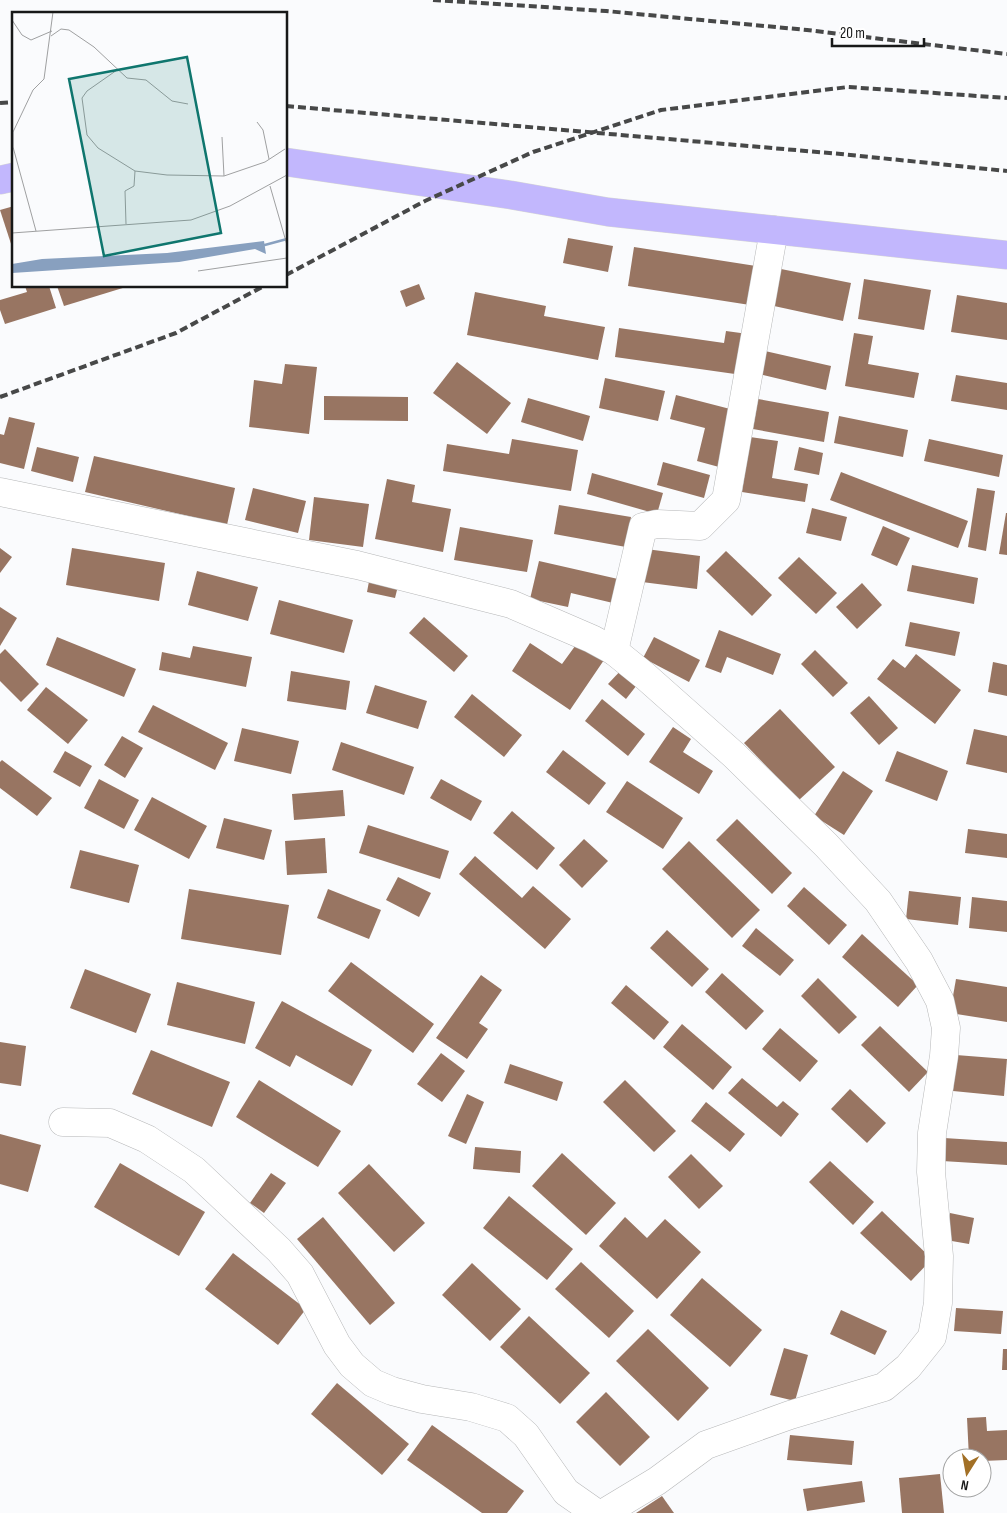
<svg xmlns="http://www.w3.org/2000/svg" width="1007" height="1513" viewBox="0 0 1007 1513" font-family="'Sofia Sans Condensed',sans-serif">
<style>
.building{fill:#987562}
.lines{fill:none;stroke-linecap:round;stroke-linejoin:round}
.minor-casing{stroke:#b6b7b8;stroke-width:29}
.primary-casing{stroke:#d5d5d5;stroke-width:29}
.minor{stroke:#fff;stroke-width:28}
.primary{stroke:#c2b7fd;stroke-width:28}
.rail{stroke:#474848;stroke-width:4;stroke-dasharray:8 4;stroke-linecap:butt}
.inset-river{fill:none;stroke:#88a0bf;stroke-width:2.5}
.inset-road{fill:none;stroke:#9fa0a1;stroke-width:1}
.view{fill:#0f766e;fill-opacity:0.15;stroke:#0f766e;stroke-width:2.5}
.inset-edge{fill:none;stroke:#171818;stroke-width:2.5}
</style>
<rect width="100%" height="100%" fill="#fafbfd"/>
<!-- building -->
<g class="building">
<path d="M14 206V250H13L0 210Z"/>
<path d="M568 238 613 246 608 272 563 263Z"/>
<path d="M634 247 756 266 750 305 628 286Z"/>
<path d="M781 269 851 283 843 321 774 306Z"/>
<path d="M864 279 931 290 924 330 858 319Z"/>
<path d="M419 284 425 299 406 307 400 291Z"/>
<path d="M25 286H49L56 308 5 324 0 310V300L27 292Z"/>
<path d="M57 286H126V287L64 306Z"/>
<path d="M475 292 546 306 544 316 605 327 598 360 467 335Z"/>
<path d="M957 295 1007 303V340L951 332Z"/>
<path d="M619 328 724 343 726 331 748 334 742 375 615 357Z"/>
<path d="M854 333 873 336 868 364 919 373 914 398 845 386Z"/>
<path d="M765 351 831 366 826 390 759 374Z"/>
<path d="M457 362 511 403 487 434 433 393Z"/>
<path d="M285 364 317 367 309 434 249 427 254 380 282 384Z"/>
<path d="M956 375 1007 383V410L951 401Z"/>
<path d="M605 378 665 391 658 421 599 408Z"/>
<path d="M676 395 734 410 719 467 697 461 705 428 670 419Z"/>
<path d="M324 396 408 397V421L324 420Z"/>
<path d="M528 398 590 416 583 441 521 422Z"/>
<path d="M758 399 829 412 824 442 753 429Z"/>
<path d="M839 416 908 430 903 457 834 443Z"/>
<path d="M9 417 35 423 24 469 0 463V434L4 435Z"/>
<path d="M750 437 778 441 772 478 808 484 805 502 742 492Z"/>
<path d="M512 439 578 450 571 491 443 471 447 444 509 454Z"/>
<path d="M929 439 1003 455 999 477 924 461Z"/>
<path d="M37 447 79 457 73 482 31 471Z"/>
<path d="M799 447 823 453 819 475 794 470Z"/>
<path d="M94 456 235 488 227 525 85 492Z"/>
<path d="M663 462 710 475 704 498 657 485Z"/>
<path d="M841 472 968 521 958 548 830 500Z"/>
<path d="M592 473 663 493 657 514 587 494Z"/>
<path d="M387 479 415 485 412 502 451 509 443 552 375 539Z"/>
<path d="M253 488 306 501 298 533 245 520Z"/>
<path d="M977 488 995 491 986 551 968 547Z"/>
<path d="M314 497 369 504 363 547 309 540Z"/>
<path d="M559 505 631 517 626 547 554 534Z"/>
<path d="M812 508 847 517 841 541 806 533Z"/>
<path d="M1006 513H1007V555L999 554Z"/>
<path d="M883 526 910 538 897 566 871 555Z"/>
<path d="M460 527 533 540 527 572 454 560Z"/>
<path d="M0 548 12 557 0 573Z"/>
<path d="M72 548 165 563 159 601 66 585Z"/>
<path d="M646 549 700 556 697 589 642 582Z"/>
<path d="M726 551 772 595 752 616 706 571Z"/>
<path d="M799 557 837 593 816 614 778 578Z"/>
<path d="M539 561 618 579 613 603 571 593 568 607 530 599Z"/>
<path d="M912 565 978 578 974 604 907 591Z"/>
<path d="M197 571 258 587 248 621 188 605Z"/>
<path d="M370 576 399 582 395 598 367 592Z"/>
<path d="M862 583 882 605 857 629 836 607Z"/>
<path d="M279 600 353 620 344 653 270 634Z"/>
<path d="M0 607 17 618 0 646Z"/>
<path d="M424 617 468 656 454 672 409 633Z"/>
<path d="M910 622 960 632 955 656 905 646Z"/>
<path d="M719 630 781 654 773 675 727 657 721 673 705 667Z"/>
<path d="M57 637 136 669 124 697 46 665Z"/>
<path d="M654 637 700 660 689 682 643 658Z"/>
<path d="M578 642 604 660 570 710 512 671 530 643 562 664Z"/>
<path d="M193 646 252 657 246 687 159 670 162 652 190 658Z"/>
<path d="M5 649 39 684 21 702 0 681V654Z"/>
<path d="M815 650 848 683 833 697 801 664Z"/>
<path d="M916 654 961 690 935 724 877 679 893 659 905 668Z"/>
<path d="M993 662 1007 665V696L988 692Z"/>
<path d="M624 667 640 681 626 699 608 684Z"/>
<path d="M291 671 350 681 346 710 287 701Z"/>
<path d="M375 685 427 701 418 729 366 713Z"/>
<path d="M46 687 88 720 68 744 27 710Z"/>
<path d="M472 694 522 735 504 757 454 717Z"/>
<path d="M869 696 898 728 879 745 850 713Z"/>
<path d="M602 699 645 734 628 756 585 721Z"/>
<path d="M153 705 228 743 215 770 138 732Z"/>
<path d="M780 709 835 767 799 800 744 743Z"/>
<path d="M673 727 691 739 683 752 713 771 699 794 649 762Z"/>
<path d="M242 728 299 741 291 774 234 761Z"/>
<path d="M974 729 1007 736V773L966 764Z"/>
<path d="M122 736 143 748 125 778 104 765Z"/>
<path d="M341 742 414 767 404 795 332 770Z"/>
<path d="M563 750 606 783 589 805 546 772Z"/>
<path d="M65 751 92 766 80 787 53 772Z"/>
<path d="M897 751 948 771 937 801 885 781Z"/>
<path d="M2 760 52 798 37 816 0 788V762Z"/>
<path d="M843 771 873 791 844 835 814 816Z"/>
<path d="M99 779 139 800 124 829 84 808Z"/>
<path d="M441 779 482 801 471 821 430 798Z"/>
<path d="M627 781 683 818 663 849 606 812Z"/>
<path d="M343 790 345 816 294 820 292 794Z"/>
<path d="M152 797 207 826 189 859 134 830Z"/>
<path d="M512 811 555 848 537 870 493 833Z"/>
<path d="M224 818 272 830 264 860 216 848Z"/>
<path d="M737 819 792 873 772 894 716 840Z"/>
<path d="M368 825 449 851 440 879 359 853Z"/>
<path d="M968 829 1007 834V858L965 853Z"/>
<path d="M325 838 327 873 287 875 285 841Z"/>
<path d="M584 839 608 861 582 888 559 865Z"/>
<path d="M689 841 760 910 732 938 662 869Z"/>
<path d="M80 850 139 865 129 903 70 888Z"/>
<path d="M475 856 522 898 533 886 571 919 545 949 459 874Z"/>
<path d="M398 877 431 893 419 917 386 900Z"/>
<path d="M804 887 847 925 829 945 787 906Z"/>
<path d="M189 889 289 905 281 955 181 939Z"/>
<path d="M328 889 381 910 369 939 317 918Z"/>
<path d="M909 891 961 897 958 925 906 919Z"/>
<path d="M972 897 1007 901V932L969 928Z"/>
<path d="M756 928 794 960 780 976 742 946Z"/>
<path d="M667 930 709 969 692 987 650 948Z"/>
<path d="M862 934 918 985 898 1007 842 957Z"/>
<path d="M351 962 434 1024 413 1053 328 991Z"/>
<path d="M85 969 151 994 136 1033 70 1008Z"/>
<path d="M722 973 764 1011 746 1030 705 992Z"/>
<path d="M481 975 502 990 479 1023 488 1029 467 1059 436 1038Z"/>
<path d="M818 978 857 1017 839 1034 801 996Z"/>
<path d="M956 979 1007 987V1022L950 1013Z"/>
<path d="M177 982 255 1002 245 1044 167 1025Z"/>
<path d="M626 985 669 1022 654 1040 611 1003Z"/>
<path d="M282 1001 372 1050 352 1086 296 1055 290 1067 255 1048Z"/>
<path d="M682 1024 732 1067 713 1090 663 1047Z"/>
<path d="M880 1026 928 1072 909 1092 861 1045Z"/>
<path d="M780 1028 818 1061 800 1082 762 1049Z"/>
<path d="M0 1042 26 1046 21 1086 0 1083Z"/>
<path d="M151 1050 230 1082 212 1127 132 1094Z"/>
<path d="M441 1053 465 1071 442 1102 417 1084Z"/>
<path d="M956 1055 1007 1059 1004 1096 953 1091Z"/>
<path d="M510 1064 563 1082 557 1101 504 1083Z"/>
<path d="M742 1078 777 1107 783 1101 799 1114 781 1137 728 1093Z"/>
<path d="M259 1080 341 1131 318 1167 236 1117Z"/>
<path d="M625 1080 676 1131 654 1152 603 1102Z"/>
<path d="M850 1089 886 1123 867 1143 831 1109Z"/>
<path d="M467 1094 484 1102 466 1144 448 1136Z"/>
<path d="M706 1102 745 1134 730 1152 691 1121Z"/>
<path d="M0 1134 41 1145 28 1192 0 1184Z"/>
<path d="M944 1138 1007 1142V1165L942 1161Z"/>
<path d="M475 1147 521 1151 520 1173 473 1169Z"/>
<path d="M562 1153 616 1203 586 1235 532 1186Z"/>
<path d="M691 1154 723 1186 699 1209 668 1177Z"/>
<path d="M830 1161 874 1202 853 1225 809 1182Z"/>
<path d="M120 1163 205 1212 179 1256 94 1207Z"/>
<path d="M369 1164 425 1223 394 1252 338 1193Z"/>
<path d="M271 1173 286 1183 264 1213 250 1203Z"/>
<path d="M509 1196 573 1249 547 1280 483 1228Z"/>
<path d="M882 1211 932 1259 911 1281 860 1233Z"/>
<path d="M950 1213 974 1218 969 1244 946 1240Z"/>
<path d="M323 1217 395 1303 370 1325 297 1239Z"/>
<path d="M625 1217 647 1238 665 1219 701 1252 657 1299 599 1246Z"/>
<path d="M233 1253 306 1309 278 1345 205 1289Z"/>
<path d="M581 1262 634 1311 609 1338 555 1289Z"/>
<path d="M472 1263 521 1309 490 1341 442 1295Z"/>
<path d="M702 1278 762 1330 730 1367 670 1315Z"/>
<path d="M956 1308 1003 1311 1001 1334 954 1331Z"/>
<path d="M841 1310 887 1331 875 1355 830 1334Z"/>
<path d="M529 1316 590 1373 560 1404 500 1347Z"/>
<path d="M648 1329 709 1388 678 1421 616 1361Z"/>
<path d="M784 1348 808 1355 795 1401 770 1395Z"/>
<path d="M1003 1349H1007V1370H1002Z"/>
<path d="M337 1383 409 1444 382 1475 311 1414Z"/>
<path d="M606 1392 650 1437 620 1466 576 1422Z"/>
<path d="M986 1417 987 1431 1007 1430V1460L982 1461V1458H969L967 1418Z"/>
<path d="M432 1425 524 1491 507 1513H482L407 1460Z"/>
<path d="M790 1435 854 1441 852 1465 787 1460Z"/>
<path d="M940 1474 944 1513H902L899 1478Z"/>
<path d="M862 1481 865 1502 807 1511 803 1489Z"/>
<path d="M662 1496 674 1513H636Z"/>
</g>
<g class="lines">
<!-- minor casing -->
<g class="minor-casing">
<g id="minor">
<path d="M0 492 357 565 511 604 592 639 614 651 645 676 734 755 826 845 878 901 919 961 940 1001 946 1028 944 1056 932 1133 931 1172 939 1256 938 1303 932 1337 908 1367 884 1387 790 1415 706 1445 657 1481 604 1513"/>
<path d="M614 651 643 527 657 524 700 526 726 500 774 230"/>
<path d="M63 1122 110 1123 147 1139 194 1170 279 1250 300 1274 337 1345 352 1365 373 1383 392 1391 422 1399 471 1407 507 1418 526 1435 566 1492 596 1513"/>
</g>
</g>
<!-- primary casing -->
<g class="primary-casing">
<g id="primary">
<path d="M286 162 511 195 608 212 1007 255"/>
<path d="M0 180 14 177"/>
</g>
</g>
<!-- minor -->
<use href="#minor" class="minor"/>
<!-- primary -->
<use href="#primary" class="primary"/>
<!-- rail -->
<g class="rail">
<path d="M433 0 606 11 807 30 1007 54"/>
<path d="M0 103 14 102"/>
<path d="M286 106 841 154 1007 171"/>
<path d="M286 275 425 201 533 152 661 110 848 87 1007 98"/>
<path d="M0 397 176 333 264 286"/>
</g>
</g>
<!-- overview -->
<g transform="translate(12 12)">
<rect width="275" height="275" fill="#fafbfd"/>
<path d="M252 229 254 242 243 237 167 250 0 261V252L30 247 155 241Z" fill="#88a0bf"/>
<path class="inset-river" d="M249 234 275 227"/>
<path class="inset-road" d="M0 8 10 23 19 28 40 19M39 24 49 17 57 18 82 35 115 66 134 68 160 89 176 92M105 58 75 79 70 86 75 123 86 136 123 159 155 163 212 164 253 150 273 137M245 110 251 118 257 147M210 125 212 164M258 174 275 233M114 212 113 179 122 174 123 159M24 219 1 135V120L21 78 32 67 41 0M0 221 179 208 218 194 275 163M186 259 275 246"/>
<path class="view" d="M175 45 209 221 92 244 57 67Z"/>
<rect width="275" height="275" class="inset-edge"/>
</g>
<!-- north arrow -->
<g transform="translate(967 1473) rotate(191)"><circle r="24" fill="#ffffff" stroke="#a2a3a3"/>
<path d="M0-4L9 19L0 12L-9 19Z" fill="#a27026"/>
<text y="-8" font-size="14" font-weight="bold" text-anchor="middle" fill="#171818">N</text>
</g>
<!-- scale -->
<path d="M832 38v8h92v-8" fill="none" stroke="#171818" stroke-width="2.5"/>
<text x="840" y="38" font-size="15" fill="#171818" stroke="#ffffff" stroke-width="4" paint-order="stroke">20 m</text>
</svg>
